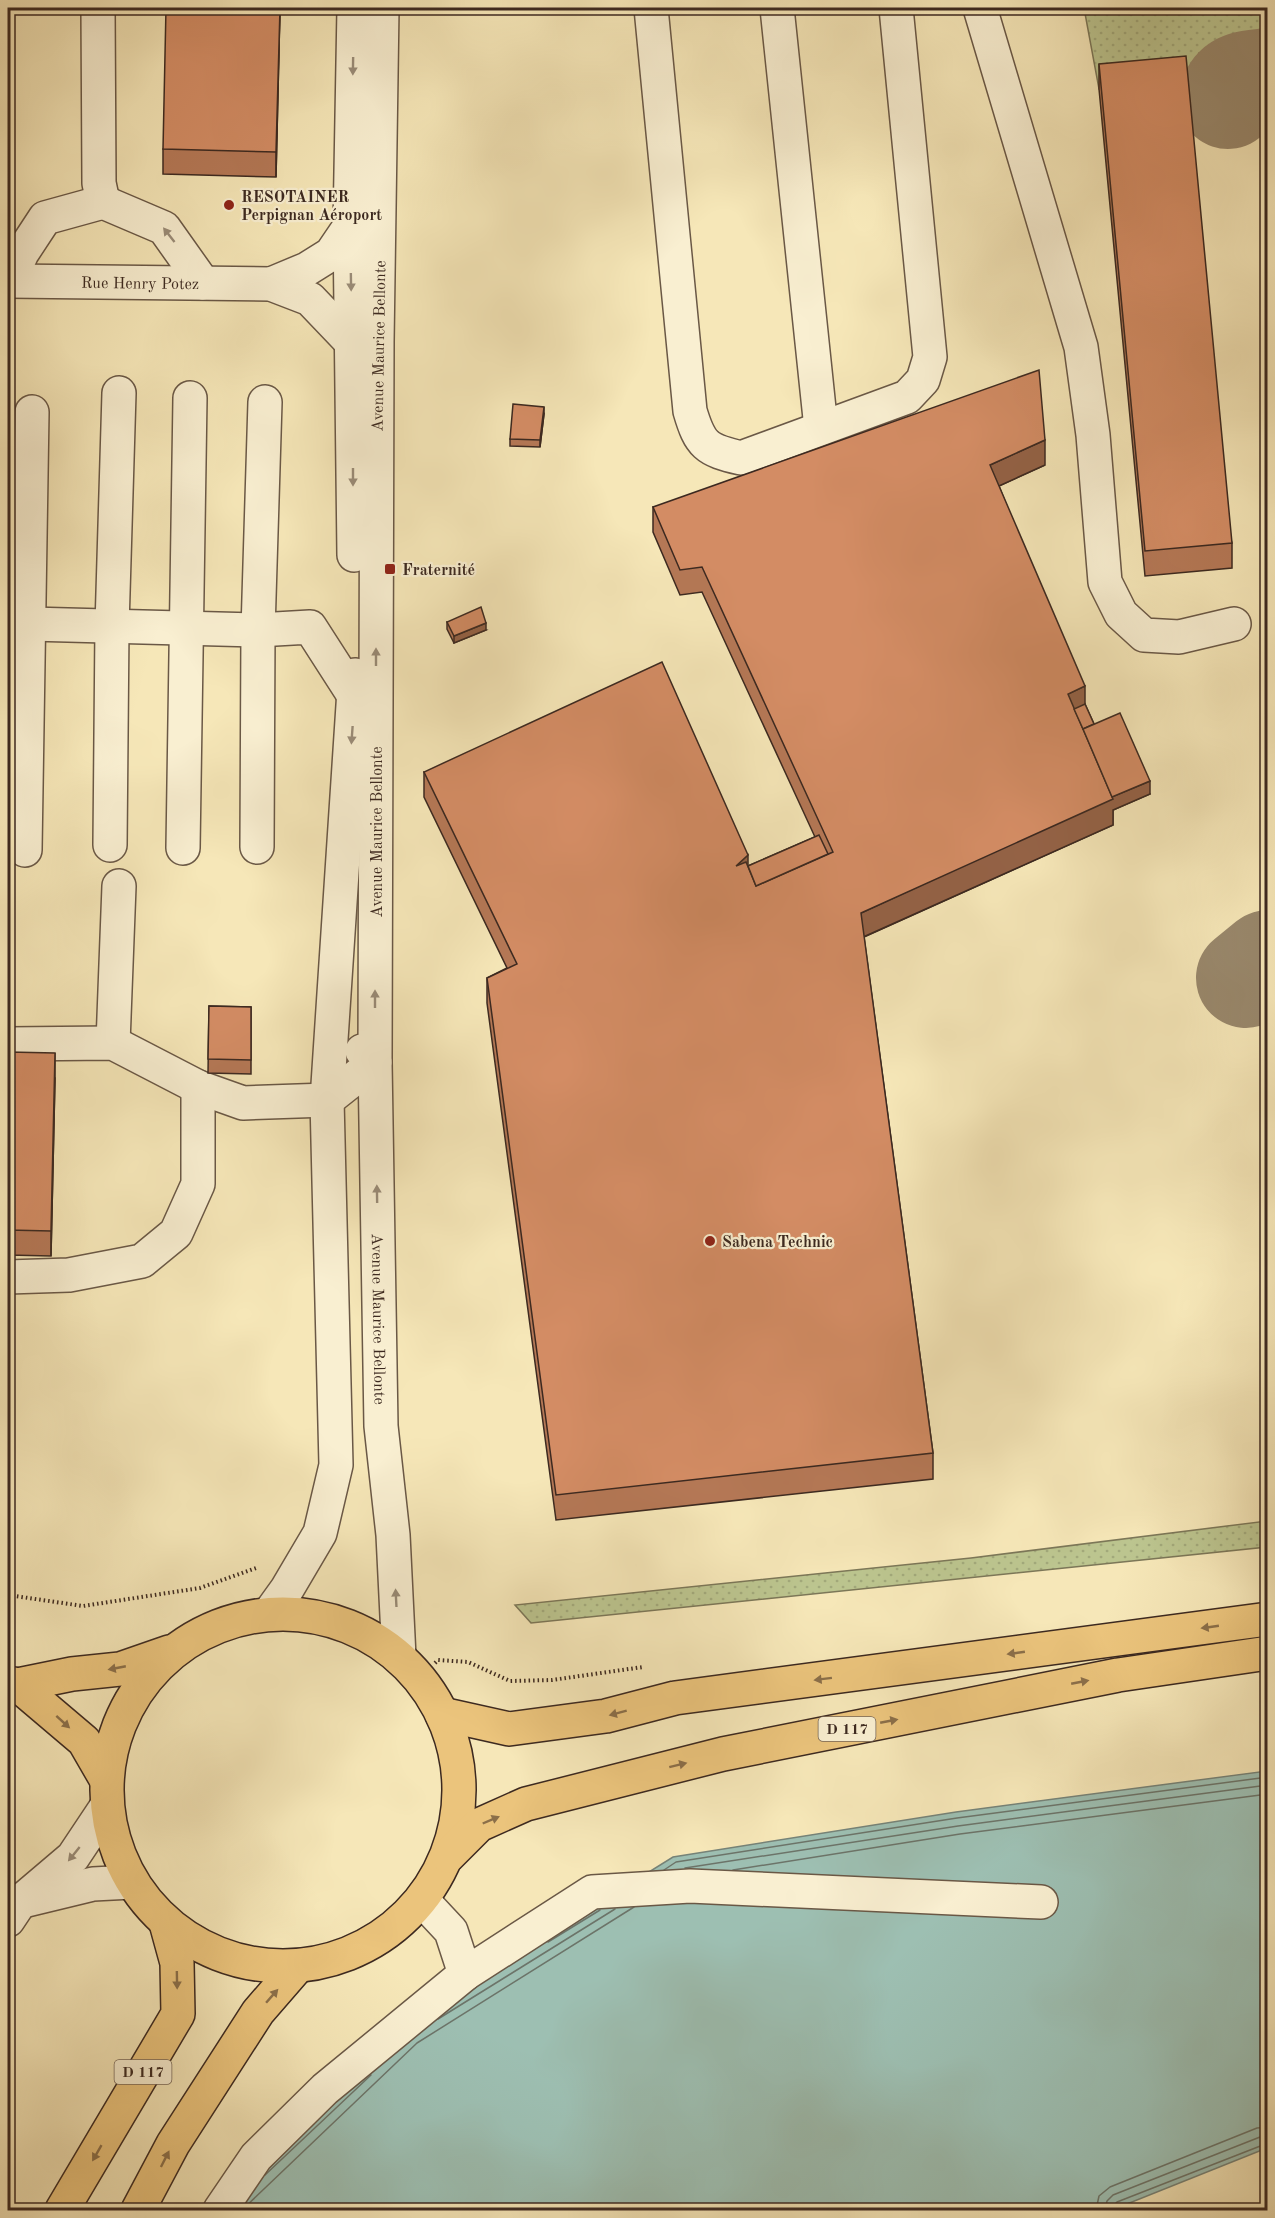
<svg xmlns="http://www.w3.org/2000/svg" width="1275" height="2218" viewBox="0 0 1275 2218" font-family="'Old Standard TT',serif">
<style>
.grass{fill:url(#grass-dots);stroke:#7c7758;stroke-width:1.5}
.water{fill:#9dbfb2;stroke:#768378;stroke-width:1.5}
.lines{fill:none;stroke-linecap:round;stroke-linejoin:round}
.shore{stroke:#6c7469;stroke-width:1.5}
.taxiway{stroke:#99886c;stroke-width:100}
.minor-casing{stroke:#6a5846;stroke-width:36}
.major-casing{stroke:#3c2920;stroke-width:36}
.path{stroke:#3c2920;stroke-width:4;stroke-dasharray:1.5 3;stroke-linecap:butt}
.minor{stroke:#f9efd1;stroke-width:33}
.major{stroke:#ebc47c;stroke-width:33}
.wall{fill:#b57856;stroke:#3c2920;stroke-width:1.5}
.shaded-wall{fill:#946246;stroke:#3c2920;stroke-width:1.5}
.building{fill:#d38c64;stroke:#3c2920;stroke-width:1.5}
.oneway{fill:#9a8c78}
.oneway2{fill:#8b6f49}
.poi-dot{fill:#8f2418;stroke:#f9efd1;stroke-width:2}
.labels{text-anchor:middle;stroke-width:4.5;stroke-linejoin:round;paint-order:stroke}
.shield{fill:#f9efd1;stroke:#756455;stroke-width:1.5}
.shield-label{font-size:15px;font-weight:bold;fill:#3c2920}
.poi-label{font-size:16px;font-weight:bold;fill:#3c2920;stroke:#f9efd1;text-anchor:start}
.street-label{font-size:16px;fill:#3c2920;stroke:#f9efd1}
</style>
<defs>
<pattern id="grass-dots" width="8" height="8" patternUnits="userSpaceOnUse" patternTransform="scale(1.5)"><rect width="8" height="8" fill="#bcc58f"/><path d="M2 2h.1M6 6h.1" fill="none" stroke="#a2a97b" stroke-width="1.8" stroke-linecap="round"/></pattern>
</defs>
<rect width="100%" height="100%" fill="#f6e7b8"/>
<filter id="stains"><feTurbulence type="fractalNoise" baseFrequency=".00333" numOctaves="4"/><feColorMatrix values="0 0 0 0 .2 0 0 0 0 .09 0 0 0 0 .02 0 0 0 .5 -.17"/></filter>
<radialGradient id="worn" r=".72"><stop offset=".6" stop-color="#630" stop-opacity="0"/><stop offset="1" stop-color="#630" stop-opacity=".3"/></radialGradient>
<!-- grass -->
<g class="grass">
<path d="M1084 8H1267V44L1199 53 1186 81 1099 89Z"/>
<path d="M1267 1521V1547L531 1623 515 1605 971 1558Z"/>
</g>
<!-- water -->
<path class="water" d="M1267 1771V2148L1112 2210H216L403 2025 673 1857 956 1812Z"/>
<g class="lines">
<!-- shore -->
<g class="shore">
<path d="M685 1868 958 1826 1268 1785"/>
<path d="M664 1870 676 1862 957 1818 1268 1777"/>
<path d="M733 1870 960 1834 1268 1794"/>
<path d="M548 1942 600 1910"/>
<path d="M438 2019 615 1909"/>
<path d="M265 2175 371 2075"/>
<path d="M242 2210 417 2043 634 1907"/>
<path d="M1096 2210 1099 2196 1110 2187 1257 2128 1268 2127"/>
<path d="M1105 2210 1107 2201 1113 2195 1260 2137 1268 2136"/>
<path d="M1112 2210 1113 2206 1117 2202 1268 2143"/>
</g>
<!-- taxiway -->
<g class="taxiway">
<path d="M1228 99C1235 78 1249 81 1268 78"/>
<path d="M1246 978 1268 960"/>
</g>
<!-- minor casing -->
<g class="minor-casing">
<g id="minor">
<path d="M98 8 99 183 103 202"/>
<path id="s1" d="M382 8 377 342 375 1062 381 1426 393 1535 399 1657"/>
<path d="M651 8 690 411C700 445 706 450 741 458L907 397 923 380 930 357 896 8"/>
<path d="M777 8 821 428"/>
<path d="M980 8 1081 347 1093 435 1105 582 1121 614 1144 635 1179 637 1234 624"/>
<path id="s2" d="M8 281 271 284 310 299 352 343"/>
<path d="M9 281 22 253 45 218 103 202 164 228 203 283"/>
<path d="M271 284 307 269 331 254 350 226"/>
<path d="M354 555 350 226 354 8"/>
<path d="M30 624 258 630 310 627 355 697H362"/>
<path d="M110 845 112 626 119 393"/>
<path d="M257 847 258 630 265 402"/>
<path d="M183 848 190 398"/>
<path d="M25 850 32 412"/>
<path d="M113 1043 119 886"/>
<path d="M8 1044 113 1043 198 1087 243 1103 327 1100 375 1062 362 1051"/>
<path d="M8 1277 69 1275 142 1261 176 1233 198 1184V1087"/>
<path d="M269 1614 287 1589 320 1533 336 1465 327 1100 355 675"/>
<path d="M27 1900 93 1884 132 1882"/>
<path d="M422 1900 451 1931 465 1974 592 1892 690 1886 1041 1902"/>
<path d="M8 1920 20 1902 73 1857 107 1806"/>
<path d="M220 2210 256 2157 325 2089 465 1974"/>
</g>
</g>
<!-- major casing -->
<g class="major-casing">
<g id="major">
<circle cx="283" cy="1790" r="176"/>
<path d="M8 1683 18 1685 72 1674 120 1669 169 1652"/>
<path d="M18 1685 84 1741 106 1779"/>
<path d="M442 1714 509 1729 606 1716 675 1698 1268 1619"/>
<path d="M448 1856 479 1825 526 1804 723 1754 1118 1675 1268 1653"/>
<path d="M62 2210 178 2014 177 1963 166 1923"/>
<path d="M138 2210 173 2144 258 2012 297 1967"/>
</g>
</g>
<!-- path -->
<g class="path">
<path d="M8 1595 83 1606 200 1588 256 1568"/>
<path d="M435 1663 438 1660 468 1662 510 1681 552 1680 643 1667"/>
</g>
<!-- minor -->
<use href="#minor" class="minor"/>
<!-- major -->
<use href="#major" class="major"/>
</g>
<!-- wall -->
<g class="wall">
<path d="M280 8 276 177 163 174V149Z"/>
<path d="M1099 64 1232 543V568L1145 576 1099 89Z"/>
<path d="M544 414 540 447 510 446V439Z"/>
<path d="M1045 465 999 486 1085 704 1094 724 1150 794 1113 810V825L864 937 933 1453V1479L556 1520 487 1003V978L507 968 424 797V772L748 866 815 837 702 592 680 595 653 532V507Z"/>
<path d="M447 622 486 630 454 643 447 629Z"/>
<path d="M209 1006 251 1007V1074L208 1073Z"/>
<path d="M8 1052 55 1078 51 1256 8 1255Z"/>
</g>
<!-- shaded-wall -->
<g class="shaded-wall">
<path d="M280 8 276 177V152Z"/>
<path d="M544 407V414L540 447V440Z"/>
<path d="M1045 440V465L990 490V465Z"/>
<path d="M486 623V630L454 643V636Z"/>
<path d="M1085 686V711L1070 718 1068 694Z"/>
<path d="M1150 781V794L1113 810V825L861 938V913L1109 798Z"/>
<path d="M748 855V878L736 866Z"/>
<path d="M55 1053V1078L51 1256V1231Z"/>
</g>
<!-- building -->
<g class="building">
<path d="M166 8H280L276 152 163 149Z"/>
<path d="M1186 56 1232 543 1145 551 1099 64Z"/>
<path d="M1039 370 1045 440 990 465 1085 686 1068 694 1113 799 861 913 933 1453 556 1495 487 978 517 964 424 772 662 662 748 855 736 866 746 862 756 886 833 852 702 567 680 570 653 507Z"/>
<path d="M513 404 544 407 540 440 510 439Z"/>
<path d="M481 607 486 623 454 636 447 622Z"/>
<path d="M1085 704 1094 724 1083 729 1074 709Z"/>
<path d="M1120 713 1150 781 1112 797 1083 729Z"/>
<path d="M819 835 828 854 756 886 748 866Z"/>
<path d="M209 1006 251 1007V1060L208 1059Z"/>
<path d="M8 1052 55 1053 51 1231 8 1230Z"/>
</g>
<!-- one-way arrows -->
<defs><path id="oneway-solid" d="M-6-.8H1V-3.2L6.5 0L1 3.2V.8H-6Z" transform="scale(1.5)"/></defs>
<g class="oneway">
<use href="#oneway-solid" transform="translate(353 66) rotate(91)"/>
<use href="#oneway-solid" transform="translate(169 235) rotate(-128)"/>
<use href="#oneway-solid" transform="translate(351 282) rotate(89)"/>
<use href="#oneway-solid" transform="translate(353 477) rotate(90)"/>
<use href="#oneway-solid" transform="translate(376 657) rotate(-90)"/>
<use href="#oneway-solid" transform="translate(352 735) rotate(94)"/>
<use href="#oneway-solid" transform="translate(375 999) rotate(-90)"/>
<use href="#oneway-solid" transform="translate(377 1194) rotate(-91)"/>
<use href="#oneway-solid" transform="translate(396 1598) rotate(-93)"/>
<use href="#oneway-solid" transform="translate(74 1854) rotate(129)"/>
</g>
<g class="oneway2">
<use href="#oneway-solid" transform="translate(1210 1627) rotate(172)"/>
<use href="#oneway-solid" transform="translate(1016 1653) rotate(172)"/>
<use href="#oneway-solid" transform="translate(117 1668) rotate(169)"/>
<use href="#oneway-solid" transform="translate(823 1679) rotate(173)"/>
<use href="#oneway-solid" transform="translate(1080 1682) rotate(-11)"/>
<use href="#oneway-solid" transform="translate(618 1713) rotate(165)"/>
<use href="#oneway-solid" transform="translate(889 1721) rotate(-11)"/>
<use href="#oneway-solid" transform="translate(63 1722) rotate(42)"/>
<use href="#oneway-solid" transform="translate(678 1765) rotate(-14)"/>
<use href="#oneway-solid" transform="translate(491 1820) rotate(-23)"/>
<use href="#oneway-solid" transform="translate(177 1980) rotate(89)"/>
<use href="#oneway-solid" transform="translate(272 1996) rotate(-49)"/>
<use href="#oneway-solid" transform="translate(97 2153) rotate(120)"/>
<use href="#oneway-solid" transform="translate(165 2159) rotate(-63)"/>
</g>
<!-- markers -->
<g class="poi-dot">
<circle cx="229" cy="205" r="6"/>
<rect x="384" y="563" width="12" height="12" rx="3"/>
<circle cx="710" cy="1241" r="6"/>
</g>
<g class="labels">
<!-- shield labels -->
<g class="shield">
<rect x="818.5" y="1717" width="57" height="24" rx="4.5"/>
<rect x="114.5" y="2060" width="57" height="24" rx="4.5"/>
</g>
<g class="shield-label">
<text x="847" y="1734">D 117</text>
<text x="143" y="2077">D 117</text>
</g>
<!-- poi labels -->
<g class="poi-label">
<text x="241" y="202">RESOTAINER<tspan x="241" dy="18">Perpignan Aéroport</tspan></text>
<text x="402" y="575">Fraternité</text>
<text x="722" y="1247">Sabena Technic</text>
</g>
<!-- street labels -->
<g class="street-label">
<text dy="6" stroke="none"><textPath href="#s2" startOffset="132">Rue Henry Potez</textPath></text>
<text transform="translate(378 346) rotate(-89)" y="6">Avenue Maurice Bellonte</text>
<text transform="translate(376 832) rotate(-90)" y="6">Avenue Maurice Bellonte</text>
<text dy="6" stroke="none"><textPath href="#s1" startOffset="1311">Avenue Maurice Bellonte</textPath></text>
</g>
</g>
<!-- margin -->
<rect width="1275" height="2218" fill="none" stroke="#f6e7b8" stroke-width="30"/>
<rect x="9" y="9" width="1257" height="2200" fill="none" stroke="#3c2920" stroke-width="3"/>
<rect x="15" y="15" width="1245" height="2188" fill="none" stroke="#3c2920" stroke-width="1.5"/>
<rect width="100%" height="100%" filter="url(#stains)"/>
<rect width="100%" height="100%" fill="url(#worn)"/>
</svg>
